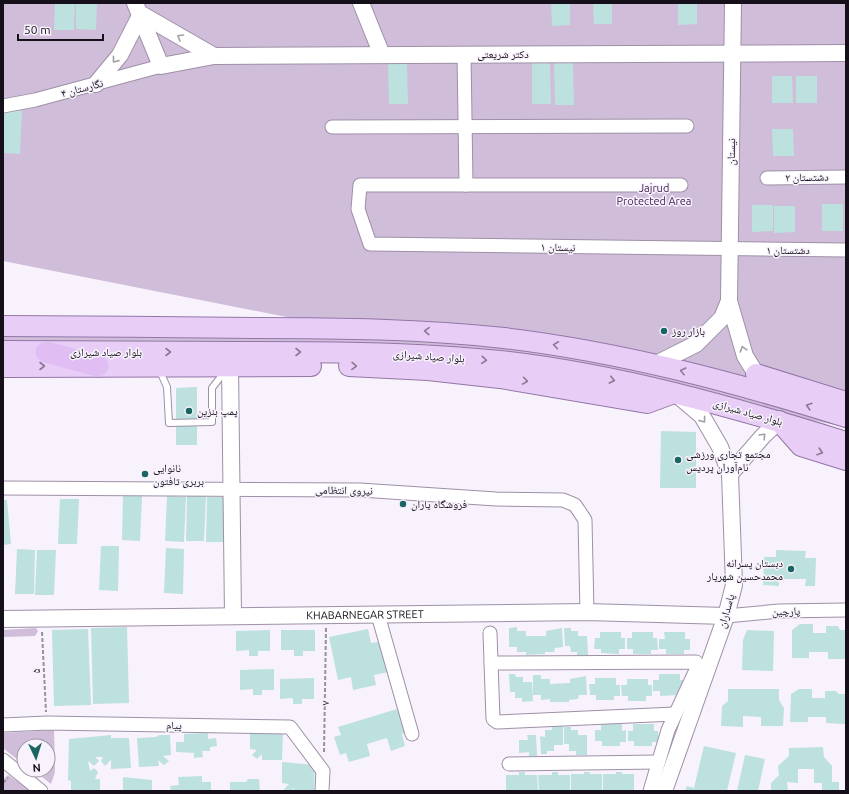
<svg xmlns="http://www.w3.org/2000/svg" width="849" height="794" viewBox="0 0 849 794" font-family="Ubuntu,'Noto Naskh Arabic',sans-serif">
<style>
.green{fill:#cfbdda}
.building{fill:#bde1de}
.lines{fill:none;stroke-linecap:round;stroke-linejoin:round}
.service-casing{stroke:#9e90a7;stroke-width:8}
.minor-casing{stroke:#9e90a7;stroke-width:15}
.tertiary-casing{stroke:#9e90a7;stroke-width:18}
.primary-casing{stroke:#9376a6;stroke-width:22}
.trunk-casing{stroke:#9376a6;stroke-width:23}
.path{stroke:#98929c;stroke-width:2;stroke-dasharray:4 2;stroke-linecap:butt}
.service{stroke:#fff;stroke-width:6}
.minor{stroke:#fff;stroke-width:13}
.tertiary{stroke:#fff;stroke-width:16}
.primary{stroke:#e8cef7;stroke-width:20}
.trunk{stroke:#e0bef4;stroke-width:21}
.oneway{stroke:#a19fa3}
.oneway2{stroke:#897893}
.poi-dot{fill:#186562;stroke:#f8f2fc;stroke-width:1.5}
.labels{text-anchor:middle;stroke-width:3;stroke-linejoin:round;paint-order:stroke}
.street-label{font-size:11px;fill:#140f18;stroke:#f8f2fc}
.park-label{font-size:11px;fill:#401c53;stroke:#f8f2fc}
.poi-label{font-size:11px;fill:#140f18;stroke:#f8f2fc;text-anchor:start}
</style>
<rect width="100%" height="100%" fill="#f8f2fc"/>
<!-- green -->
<g class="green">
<path d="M3 3H846V427L425 344 431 347 3 342V333L388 337 3 261Z"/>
<path d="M36 628 38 631 35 636 3 637V630Z"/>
<path d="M54 730 55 772 51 784 33 770H48V746H24V765L3 748V733Z"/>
<path d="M8 775 31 791H3V780Z"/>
</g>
<!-- building -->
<g class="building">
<path d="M55 3H75L74 30H54Z"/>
<path d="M76 3H97L96 30 76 29Z"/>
<path d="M551 3H570V25L552 26Z"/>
<path d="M593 3H612V24H594Z"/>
<path d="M678 3H697V24L678 25Z"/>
<path d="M388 62H407L408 104H389Z"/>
<path d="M550 62 551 104H532V63Z"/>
<path d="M554 63H573L574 105H555Z"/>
<path d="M772 76H792L793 103H772Z"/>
<rect x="796" y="76" width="21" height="27"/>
<path d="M3 110 22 111 20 154 3 153Z"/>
<path d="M772 129H793L794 156H773Z"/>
<rect x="822" y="204" width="21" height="27"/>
<path d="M752 205H773V231L752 232Z"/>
<path d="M774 206H795V232L774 233Z"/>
<path d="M197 387V445H176V388Z"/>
<path d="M661 431 696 432V488H660Z"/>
<path d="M123 496H142L140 541 122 540Z"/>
<path d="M167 496 186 497 184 542 165 541Z"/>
<path d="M187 496H206L204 541H186Z"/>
<path d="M207 497H226L224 542H206Z"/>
<path d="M60 499H79L77 544H58Z"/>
<path d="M3 500H7L11 544 3 545Z"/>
<path d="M101 546H119L118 591 99 590Z"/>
<path d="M166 548 184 549 183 594 164 593Z"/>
<path d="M17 549 35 550 34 594H15Z"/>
<path d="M37 550H56L54 595H35Z"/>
<path d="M776 550 806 551 805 558H816L815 586H805L806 579H779V586L763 585 764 557H776Z"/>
<path d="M800 624H813V633H826V626H838L840 630H846V659H828V652H809V658H792V630Z"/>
<path d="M127 627 129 703 93 704 91 628Z"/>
<path d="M517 627V631H526V636H546V631L562 628 563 647 555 648 554 652H545V654L526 655V652H517V647H509V628Z"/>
<path d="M564 628H571V631H578V636H587L588 655 577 656V652H571L570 646H565Z"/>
<path d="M88 629 91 705 54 706 52 630Z"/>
<path d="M368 629 371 643 383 641 389 672 374 675 376 685 353 690 351 677 338 680 329 637Z"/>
<path d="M270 630V651H258V656H249V650L236 651V631Z"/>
<path d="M281 630H315V651H303V656H294V650H281Z"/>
<path d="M747 630 774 631 773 671 742 670 743 640Z"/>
<path d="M600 632H621V638H625V649H619V654L601 653V649H594L595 638H600Z"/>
<path d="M632 632H653V638H657L658 650H651V654H633V649H627V638H632Z"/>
<path d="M664 632H685V639H690V650H684V654H666V649H659V639H665Z"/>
<path d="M274 669V690H262V695H253V689L240 690V670Z"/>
<path d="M509 674H515L516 677H523V682H532L533 701 522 702V698H515V692H510Z"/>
<path d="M659 674H680V680H684V691H678V695L660 696V691H653V680H659Z"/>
<path d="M533 675H541V679H550V684L570 683V679L586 676 587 695H579L578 699 569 700V702H550V699L541 700V695H533Z"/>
<path d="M314 678V699H302V704H293V698L280 699V679Z"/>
<path d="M595 678H616V685H620V696H614V700H596V695H590L589 684H595Z"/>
<path d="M627 679H648V685H652V696H646V701H628V696H622L621 685H627Z"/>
<path d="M728 689H779V700L784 708 783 726H761V717L743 716V727L721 726 722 706 728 701Z"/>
<path d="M799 689H812V698H825V691H836L839 694H846L845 724 826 723V717H808V722H790L791 694Z"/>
<path d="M397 709 400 717 405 716 410 731 402 734 405 746 391 751 387 738 367 744 370 756 349 762 346 753 340 755 334 737 341 735 338 727Z"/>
<path d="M601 724H622V731L626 730V742H620V746H602V741H595V730H601Z"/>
<path d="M633 724H654V731H658V742H652V746H634V741H628V731H633Z"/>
<path d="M552 726H563V745H554V751H547V754H541L540 736 545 737V730H552Z"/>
<path d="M564 727H571V730H578V735H587V755H576V751H569V744H564Z"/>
<path d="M250 728 283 731 282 760H262V754L257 759 252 755 257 750 250 749Z"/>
<path d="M208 733V739L216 738 217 746 210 747V751H202L203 757 194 758V753L176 752V742H184V734Z"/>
<path d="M111 735V738H129L131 768 111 769V760L105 766 101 761 103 757H95L99 761 94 766 88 761 90 771 94 768 98 772 95 779H100V791H71V781L68 780 69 739Z"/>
<path d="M159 735H170L171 755 163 756 169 761 164 765 158 760 159 766 139 767 137 738 156 737Z"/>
<path d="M527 735H536L537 756H529V752L519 753V740H528Z"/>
<path d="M704 746 736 753 727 791H685L687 786 694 788Z"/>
<path d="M823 747 824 757 832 766V782H839V791H822V783H814V769H798V783L787 782 788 791H771V783L779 775 778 766 789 756V748Z"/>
<path d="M745 755 765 759 758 791H737Z"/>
<path d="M282 762 315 765 314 791H294V788L291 791H286L284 789 289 784 282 783Z"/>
<path d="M519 772H525V775H537L538 791H506V775H519Z"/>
<path d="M552 772H558V775H570V791H539L538 775H552Z"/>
<path d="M584 772H590V774H602V791H571V774H584Z"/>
<path d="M616 772H622V774H634V791H603V774H616Z"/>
<path d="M202 776V782H211V790L171 791 170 786 179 785 178 777Z"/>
<path d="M123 777 152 780V791H123Z"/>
<path d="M248 779H259L260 791H230V782H246Z"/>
</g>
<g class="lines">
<!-- service casing -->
<g class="service-casing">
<path id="service" d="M159 369 167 387 169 423 212 422V388L226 370"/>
</g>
<!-- minor casing -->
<g class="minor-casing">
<g id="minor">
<path d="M464 54 466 185"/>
<path d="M3 106 35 100 161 66"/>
<path d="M332 127 687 126"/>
<path d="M767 178 846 177"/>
<path d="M681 185H360L358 209 370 244 846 250"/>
<path d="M3 488 360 490 496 499 563 500 575 505 585 520 587 612"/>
<path d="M378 615 412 734"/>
<path d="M726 616 779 611 846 610"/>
<path d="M490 633 493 719 497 722 675 714"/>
<path d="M491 663 696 662 697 668 668 730 650 791"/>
<path d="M3 725 47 723 290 727 323 771 322 791"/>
<path d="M3 760 41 791"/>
<path d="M509 764 658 762"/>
</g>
</g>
<!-- tertiary casing -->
<g class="tertiary-casing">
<g id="tertiary">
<path d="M135 3 161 66 214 56 846 53"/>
<path d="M361 3 382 55"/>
<path d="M733 3 729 301 745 356 756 374 766 382"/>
<path d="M96 84 120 55 141 14 214 56"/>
<path d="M656 364 696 344 722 318 729 301"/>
<path d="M230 366 233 615"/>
<path d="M730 474 763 436 779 421"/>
<path id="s1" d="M3 619 587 612 726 616"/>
<path d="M664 791 726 616 734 585 730 474 720 447 702 416 676 394"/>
</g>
</g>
<!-- primary casing -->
<g class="primary-casing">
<g id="primary">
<path d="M3 326C87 326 172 327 256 328 339 328 422 329 504 338 621 352 734 382 846 417"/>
<path d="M3 351C83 352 163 352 243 352 329 352 414 352 500 361 618 374 733 407 846 442"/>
<path d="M349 366 428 370 500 378 647 403 674 393"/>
<path d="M3 367 311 366"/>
<path d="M756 374 846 402"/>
<path d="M779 421 801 446 846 460"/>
</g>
</g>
<!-- trunk casing -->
<g class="trunk-casing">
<path id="trunk" d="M46 352 98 366"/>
</g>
<!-- path -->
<g class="path">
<path d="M42 632 46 712"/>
<path d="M324 752 326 628"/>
<path d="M3 783 8 778"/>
</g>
<!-- service -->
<use href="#service" class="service"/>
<!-- minor -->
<use href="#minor" class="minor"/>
<!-- tertiary -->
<use href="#tertiary" class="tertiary"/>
<!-- primary -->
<use href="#primary" class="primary"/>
<!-- trunk -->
<use href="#trunk" class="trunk"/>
</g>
<!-- one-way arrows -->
<defs><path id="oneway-chevron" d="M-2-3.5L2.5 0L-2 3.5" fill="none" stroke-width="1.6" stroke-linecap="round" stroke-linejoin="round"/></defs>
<g class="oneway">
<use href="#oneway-chevron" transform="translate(180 37) rotate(-150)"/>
<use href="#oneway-chevron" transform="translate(115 60) rotate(129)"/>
<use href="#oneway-chevron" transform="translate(743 349) rotate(-107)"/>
<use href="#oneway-chevron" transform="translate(703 420) rotate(54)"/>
<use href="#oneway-chevron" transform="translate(763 436) rotate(-46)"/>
</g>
<g class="oneway2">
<use href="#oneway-chevron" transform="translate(427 331) rotate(-177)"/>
<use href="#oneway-chevron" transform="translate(556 345) rotate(-172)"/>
<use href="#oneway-chevron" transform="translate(168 352)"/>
<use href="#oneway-chevron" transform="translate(298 352)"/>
<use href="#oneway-chevron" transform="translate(484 360) rotate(5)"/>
<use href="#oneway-chevron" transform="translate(42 366)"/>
<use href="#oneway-chevron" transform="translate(354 366) rotate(1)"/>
<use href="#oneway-chevron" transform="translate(683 371) rotate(-166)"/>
<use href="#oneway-chevron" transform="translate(612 380) rotate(11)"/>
<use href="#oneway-chevron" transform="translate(525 381) rotate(9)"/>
<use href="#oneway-chevron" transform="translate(809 406) rotate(-163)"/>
<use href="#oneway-chevron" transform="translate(820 452) rotate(18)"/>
</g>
<!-- markers -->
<g class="poi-dot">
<circle cx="664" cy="331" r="4"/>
<circle cx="189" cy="411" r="4"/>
<circle cx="678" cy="460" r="4"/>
<circle cx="145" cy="474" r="4"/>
<circle cx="403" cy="504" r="4"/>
<circle cx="791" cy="569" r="4"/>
</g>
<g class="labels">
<!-- street labels -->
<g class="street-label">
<text x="503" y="58">دکتر شریعتی</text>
<text transform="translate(82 88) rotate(-15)" y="4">نگارستان ۴</text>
<text transform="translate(731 152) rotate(-89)" y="4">نیستان</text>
<text transform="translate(807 177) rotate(-1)" y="4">دشتستان ۲</text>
<text transform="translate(558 247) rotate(1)" y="4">نیستان ۱</text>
<text x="788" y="254">دشتستان ۱</text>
<text x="106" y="356">بلوار صیاد شیرازی</text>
<text transform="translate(429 356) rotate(4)" y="4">بلوار صیاد شیرازی</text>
<text transform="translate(748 412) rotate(16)" y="4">بلوار صیاد شیرازی</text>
<text transform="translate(344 490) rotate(1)" y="4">نیروی انتظامی</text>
<text transform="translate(726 611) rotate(-74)" y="4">پاسداران</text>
<text transform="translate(786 611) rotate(-2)" y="4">پارچین</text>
<text dy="4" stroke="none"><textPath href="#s1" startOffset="362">KHABARNEGAR STREET</textPath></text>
<text transform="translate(36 671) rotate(-93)" y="4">۵</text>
<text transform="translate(325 703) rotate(-89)" y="4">۷</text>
<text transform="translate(174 725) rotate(1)" y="4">پیام</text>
</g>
<!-- park labels -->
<g class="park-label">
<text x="654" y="192">Jajrud<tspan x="654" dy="13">Protected Area</tspan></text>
</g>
<!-- poi labels -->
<g class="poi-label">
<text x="672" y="335">بازار روز</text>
<text x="197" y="415">پمپ بنزین</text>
<text x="686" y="458">مجتمع تجاری ورزشی<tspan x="686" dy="13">نام‌آوران پردیس</tspan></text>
<text x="153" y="472">نانوایی<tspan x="153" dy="13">بربری تافتون</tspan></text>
<text x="411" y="508">فروشگاه یاران</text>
<text x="783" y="567" text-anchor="end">دبستان پسرانه<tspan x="783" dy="13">محمدحسین شهریار</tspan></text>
</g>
</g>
<!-- border -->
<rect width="849" height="794" fill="none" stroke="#140f18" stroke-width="8"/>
<!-- north arrow -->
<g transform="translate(36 758) rotate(176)"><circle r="19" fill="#f8f2fc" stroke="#9d97a1"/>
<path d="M0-3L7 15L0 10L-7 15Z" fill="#186562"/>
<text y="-6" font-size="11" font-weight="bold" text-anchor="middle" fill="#140f18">N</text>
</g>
<!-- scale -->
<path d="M18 34v6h85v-6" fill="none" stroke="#140f18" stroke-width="2"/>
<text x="24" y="34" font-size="12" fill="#140f18" stroke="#f8f2fc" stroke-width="3" paint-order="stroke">50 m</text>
</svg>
